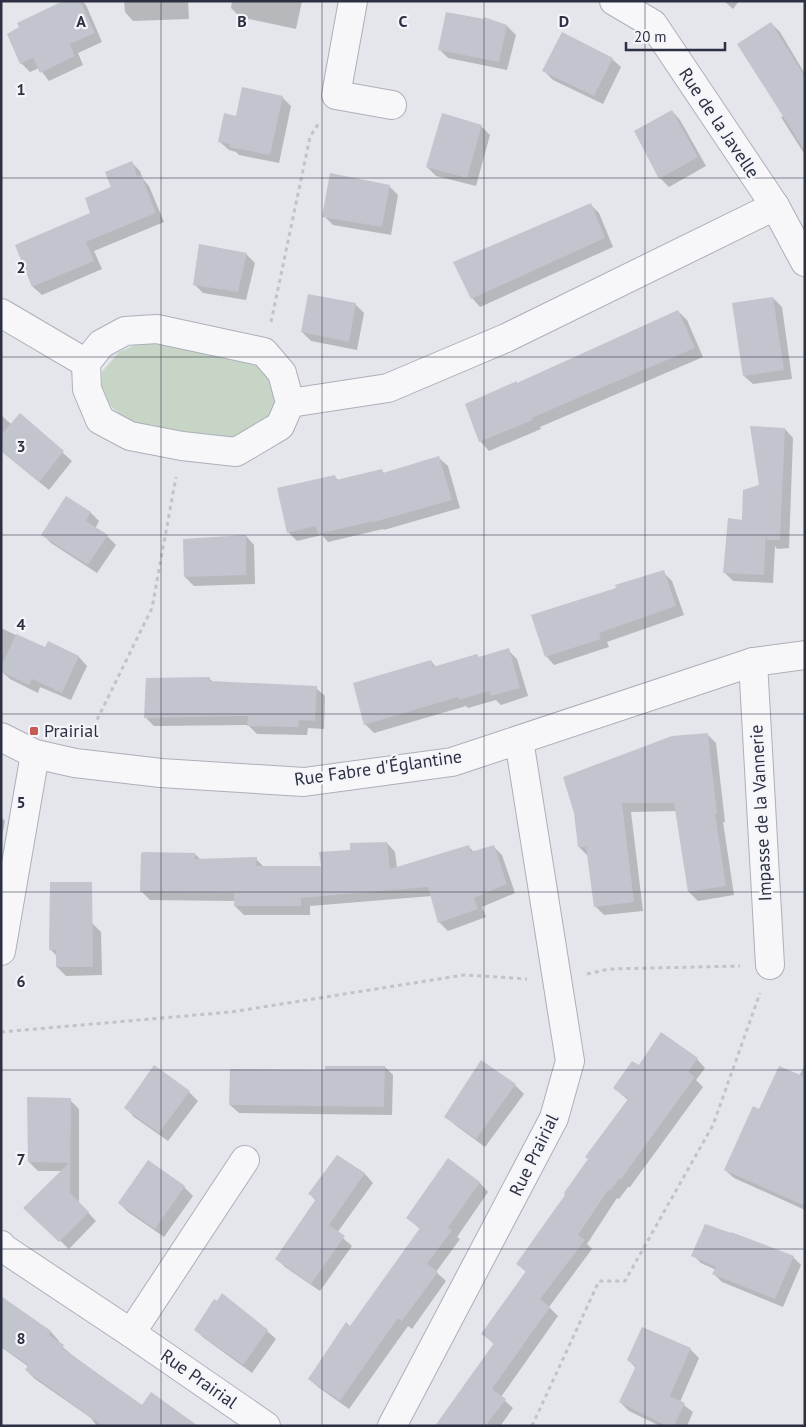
<svg xmlns="http://www.w3.org/2000/svg" width="806" height="1427" viewBox="0 0 806 1427" font-family="'PT Sans',sans-serif">
<style>
.green{fill:#c7d5c6}
.shadow{fill:#0003}
.building{fill:#c2c4ce}
.lines{fill:none;stroke-linecap:round;stroke-linejoin:round}
.minor-casing{stroke:#adafb9;stroke-width:30}
.path{stroke:#c2c3ca;stroke-width:3;stroke-dasharray:4 4;stroke-linecap:butt}
.minor{stroke:#f7f7fa;stroke-width:28}
.grid{fill:none;stroke:#2d3043;stroke-width:1;stroke-opacity:0.55}
.poi-dot{fill:#c75a52;stroke:#f4f5f9;stroke-width:2}
.labels{text-anchor:middle;stroke-width:4.5;stroke-linejoin:round;paint-order:stroke}
.street-label{font-size:18px;fill:#2d3043;stroke:#f4f5f9}
.poi-label{font-size:18px;fill:#2d3043;stroke:#f4f5f9;text-anchor:start}
.grid-label{font-size:16px;text-anchor:middle;font-weight:bold;fill:#2d3043;stroke:#f4f5f9;stroke-width:4.5;stroke-linejoin:round;paint-order:stroke}
</style>
<rect width="100%" height="100%" fill="#e4e6eb"/>
<!-- green -->
<path class="green" d="M147 340 257 362 268 379 277 404 264 425 238 445 128 422 102 398V372L119 352Z"/>
<!-- shadow -->
<g class="shadow">
<path d="M66 1H82L86 5 102 42 78 53 83 65 49 81 39 68 30 72 21 63Z"/>
<path d="M124 1H188L189 19 133 21 125 12Z"/>
<path d="M232 1H302L296 29 240 17 231 8Z"/>
<path d="M724 1H739L733 9Z"/>
<path d="M771 23 780 32 805 74V155L781 117 784 116Z"/>
<path d="M507 26 516 35 507 70 448 58 439 49Z"/>
<path d="M612 59 621 67 603 104 553 80 544 71Z"/>
<path d="M282 97 291 106 279 163 239 155 236 152 229 150 220 142 237 117Z"/>
<path d="M672 111 680 120 706 166 669 187 660 178Z"/>
<path d="M481 126 490 135 476 186 436 176 427 167Z"/>
<path d="M132 163 140 171 143 179 149 186 164 222 94 251 102 269 42 295 33 287 16 245 92 213Z"/>
<path d="M389 186 398 195 391 235 333 225 324 216Z"/>
<path d="M590 204 599 213 613 247 480 307 472 298Z"/>
<path d="M246 254 255 263 246 300 203 293 194 284Z"/>
<path d="M773 298 782 307 792 379 753 384 744 376Z"/>
<path d="M355 304 364 313 357 350 311 341 302 332Z"/>
<path d="M678 311 687 320 703 357 540 427 541 429 489 451 481 442 467 404 518 384Z"/>
<path d="M1 415 12 425 20 415 72 461 49 490 1 451Z"/>
<path d="M785 429 793 438 789 548 777 549 775 546 773 583 733 581 725 573 743 521 760 486Z"/>
<path d="M439 458 448 466 460 508 384 530 383 529 328 542 322 535 297 541 288 532 334 476 339 481 382 471 385 474Z"/>
<path d="M66 497 91 513 99 521 95 529 107 536 116 545 97 573 51 543 43 535Z"/>
<path d="M246 536 254 545 255 584 194 586 185 577Z"/>
<path d="M663 572 672 581 684 615 607 642 609 647 554 665 546 656 618 589Z"/>
<path d="M1 628 45 649 48 643 79 657 87 666 71 700 40 687 38 693 10 679 1 671 3 667 1 666Z"/>
<path d="M508 650 517 659 528 696 501 705 496 700 468 708 466 706 374 733 365 724 431 661 436 667 477 655 480 658Z"/>
<path d="M210 679 214 683 316 688 325 696 324 729 308 728 307 735 257 734 248 725 154 726 145 717Z"/>
<path d="M707 734 716 743 725 822H723L734 895 698 901 689 892 677 811 631 812 643 911 604 915 596 907 588 856 579 847 575 813Z"/>
<path d="M1 817 5 821 1 842Z"/>
<path d="M387 843 395 852 397 868 469 847 474 852 493 846 502 855 515 893 482 907 486 917 448 931 439 922 432 896 310 906V915H244L235 906V901L150 900 141 891 195 854 201 860 256 859 264 867H322L352 852Z"/>
<path d="M92 923 101 932 102 975 66 976 57 967V956L50 949Z"/>
<path d="M697 1059 705 1068 696 1080 703 1087 630 1187H628L619 1199 617 1198 587 1244 592 1249 549 1307 558 1316 501 1397 513 1408 501 1425 502 1426H436L495 1345 483 1334 527 1273 518 1264 567 1195 629 1101 614 1088 639 1066Z"/>
<path d="M481 1062 515 1085 524 1094 485 1147 455 1125 446 1116Z"/>
<path d="M805 1065V1210L734 1178 725 1170 760 1111 799 1076Z"/>
<path d="M155 1067 189 1092 198 1101 168 1141 134 1117 126 1108Z"/>
<path d="M385 1067 393 1075 392 1115 239 1113 230 1105 326 1071Z"/>
<path d="M70 1100 79 1109V1203L96 1221 69 1249 34 1216 62 1171H38L29 1162Z"/>
<path d="M337 1156 365 1174 373 1183 337 1233 352 1246 320 1291 285 1267 277 1259 316 1201 310 1194Z"/>
<path d="M448 1160 480 1183 488 1192 457 1237 460 1239 436 1272 446 1281 412 1329 408 1326 349 1409 318 1387 309 1379 351 1328 420 1229 408 1218Z"/>
<path d="M148 1162 184 1187 193 1196 164 1237 128 1212 119 1203Z"/>
<path d="M693 1255 793 1257 801 1265 783 1307 722 1282 714 1274 716 1270 701 1263Z"/>
<path d="M8 1302 51 1332 59 1341 58 1343 72 1355 143 1407 184 1426H97L91 1418 35 1379 26 1370 29 1367 1 1347V1311Z"/>
<path d="M217 1302 267 1331 276 1339 252 1373 204 1338 195 1330Z"/>
<path d="M690 1349 699 1358 680 1402 693 1412 687 1426H660L629 1411 620 1402 636 1368 628 1360Z"/>
</g>
<!-- building -->
<g class="building">
<path d="M63 1H80L95 33 70 44 75 56 40 73 33 58 20 64 7 34 19 27 17 23Z"/>
<path d="M446 12 484 19V17L507 25 499 62 438 50Z"/>
<path d="M771 22 805 77V151L737 44Z"/>
<path d="M562 32 613 58 594 96 542 71Z"/>
<path d="M242 87 283 96 270 155 229 147 230 144 218 142 224 113 236 116Z"/>
<path d="M672 110 698 157 659 179 634 131Z"/>
<path d="M442 113 482 125 467 178 426 167Z"/>
<path d="M132 161 137 176 141 175 156 213 86 242 94 261 32 287 15 245 90 213 85 198 111 187 105 172Z"/>
<path d="M330 173 390 185 382 227 322 217Z"/>
<path d="M591 203 605 238 471 299 453 262Z"/>
<path d="M199 244 247 253 238 292 193 285Z"/>
<path d="M308 294 356 303 349 342 301 332Z"/>
<path d="M773 297 784 370 743 376 732 303Z"/>
<path d="M678 310 695 348 573 400 532 418 533 420 479 442 465 404 517 381V383Z"/>
<path d="M20 413 64 451 39 482 1 451V435Z"/>
<path d="M750 426 785 428 780 540H767L766 534 764 575 723 573 728 518 742 520 743 490 759 485Z"/>
<path d="M439 456 452 500 374 522V521L318 534 316 526 287 533 277 488 335 475 336 480 382 469 383 473Z"/>
<path d="M66 496 91 512 86 521 108 535 88 565 41 535Z"/>
<path d="M246 535V575L184 577 183 539Z"/>
<path d="M664 570 676 606 599 633 601 639 545 657 531 615 616 588 615 585Z"/>
<path d="M16 634 45 647 48 641 79 656 62 693 32 679 29 685 1 672V667Z"/>
<path d="M509 648 520 688 491 696 489 691 459 700 458 697 364 725 353 683 431 660 433 667 477 654 479 657Z"/>
<path d="M210 677V681L317 686 315 721 299 720 298 727 247 726 248 716 144 718 146 678Z"/>
<path d="M708 733 717 814H715L726 886 688 892 674 803H622L634 902 594 907 586 847H578L574 813 563 777 672 736Z"/>
<path d="M387 842 390 869 469 845 471 852 494 845 507 884 474 898 478 909 438 923 428 887 301 898V906H234V893L140 892 141 853 143 852 195 853V859L257 857 256 866H321L319 852 350 850V843Z"/>
<path d="M50 882H92L93 967H56V950H49Z"/>
<path d="M661 1032 698 1058 688 1072 695 1077 621 1179H619L610 1191 608 1190 578 1235 585 1240 540 1299 550 1307 492 1389 506 1399 485 1426H435L494 1343 481 1334 526 1271 516 1264 565 1195 564 1193 588 1159 585 1157 628 1099 613 1088 632 1061 639 1065Z"/>
<path d="M481 1060 516 1084 476 1139 444 1117Z"/>
<path d="M154 1065 190 1091 159 1133 124 1108Z"/>
<path d="M325 1066H385L384 1107 229 1105 230 1069 325 1070Z"/>
<path d="M779 1066 805 1077V1206L724 1170 753 1106 759 1109Z"/>
<path d="M27 1097 71 1098 70 1193 89 1212 59 1242 23 1208 69 1163 28 1162Z"/>
<path d="M337 1155 365 1173 329 1225 345 1236 311 1284 275 1259 316 1199 308 1194Z"/>
<path d="M448 1158 480 1182 448 1228 452 1230 427 1264 438 1272 402 1321 398 1318 340 1401 308 1379 346 1322 350 1326 420 1228 406 1218Z"/>
<path d="M148 1160 185 1186 155 1229 118 1203Z"/>
<path d="M705 1224 731 1233V1232L794 1256 775 1299 712 1274 716 1267 691 1256Z"/>
<path d="M222 1293 268 1330 243 1365 194 1330 214 1299 217 1301Z"/>
<path d="M1 1296 51 1331 49 1335 64 1345 62 1348 142 1405 151 1392 198 1426H103L25 1370 28 1365 1 1346Z"/>
<path d="M642 1327 691 1348 670 1396 685 1403 674 1426H667L619 1402 636 1366 627 1360Z"/>
</g>
<g class="lines">
<!-- minor casing -->
<g class="minor-casing">
<g id="minor">
<path d="M353 1 336 95 392 105"/>
<path d="M614 1 653 24 775 206 805 262"/>
<path d="M1 313 86 363"/>
<path d="M157 329 264 352 282 373 290 403 280 426 236 452 182 446 130 436 100 420 87 389 86 363 101 344 125 331Z"/>
<path d="M290 403 388 388 506 338 775 206"/>
<path d="M753 662 770 965"/>
<path d="M1 737 35 754 75 763 161 773 304 782 452 762 753 662 805 655"/>
<path d="M1 951 35 754"/>
<path d="M1 1245 3 1248 131 1333 266 1426"/>
<path d="M131 1333 245 1160"/>
<path d="M392 1426 554 1118 570 1061 519 740"/>
</g>
</g>
<!-- path -->
<g class="path">
<path d="M271 322 310 137 320 121"/>
<path d="M90 734 152 608 176 477"/>
<path d="M587 974 609 969 740 966"/>
<path d="M1 1032 231 1012 464 975 527 979"/>
<path d="M532 1426 599 1281H625L713 1125 760 993"/>
</g>
<!-- minor -->
<use href="#minor" class="minor"/>
</g>
<!-- grid -->
<path class="grid" d="M161 1V1426M322 1V1426M484 1V1426M645 1V1426M1 178H805M1 357H805M1 535H805M1 714H805M1 892H805M1 1070H805M1 1249H805"/>
<!-- markers -->
<rect class="poi-dot" x="29" y="726" width="10" height="10" rx="2.5"/>
<g class="labels">
<!-- street labels -->
<g class="street-label">
<text transform="translate(719 123) rotate(56)" y="6">Rue de la Javelle</text>
<text transform="translate(378 768) rotate(-8)" y="6">Rue Fabre d'Églantine</text>
<text transform="translate(761 813) rotate(-93)" y="6">Impasse de la Vannerie</text>
<text transform="translate(534 1155) rotate(-64)" y="6">Rue Prairial</text>
<text transform="translate(199 1379) rotate(35)" y="6">Rue Prairial</text>
</g>
<!-- poi labels -->
<g class="poi-label">
<text x="44" y="737">Prairial</text>
</g>
</g>
<g class="grid-label">
<text x="81" y="27">A</text>
<text x="242" y="27">B</text>
<text x="403" y="27">C</text>
<text x="564" y="27">D</text>
<text x="21" y="95">1</text>
<text x="21" y="273">2</text>
<text x="21" y="452">3</text>
<text x="21" y="630">4</text>
<text x="21" y="808">5</text>
<text x="21" y="987">6</text>
<text x="21" y="1165">7</text>
<text x="21" y="1344">8</text>
</g>
<!-- border -->
<rect width="806" height="1427" fill="none" stroke="#2d3043" stroke-width="5"/>
<!-- scale -->
<path d="M626 42v8h99v-8" fill="none" stroke="#2d3043" stroke-width="2.5"/>
<text x="634" y="42" font-size="15" fill="#2d3043" stroke="#f4f5f9" stroke-width="4" paint-order="stroke">20 m</text>
</svg>
